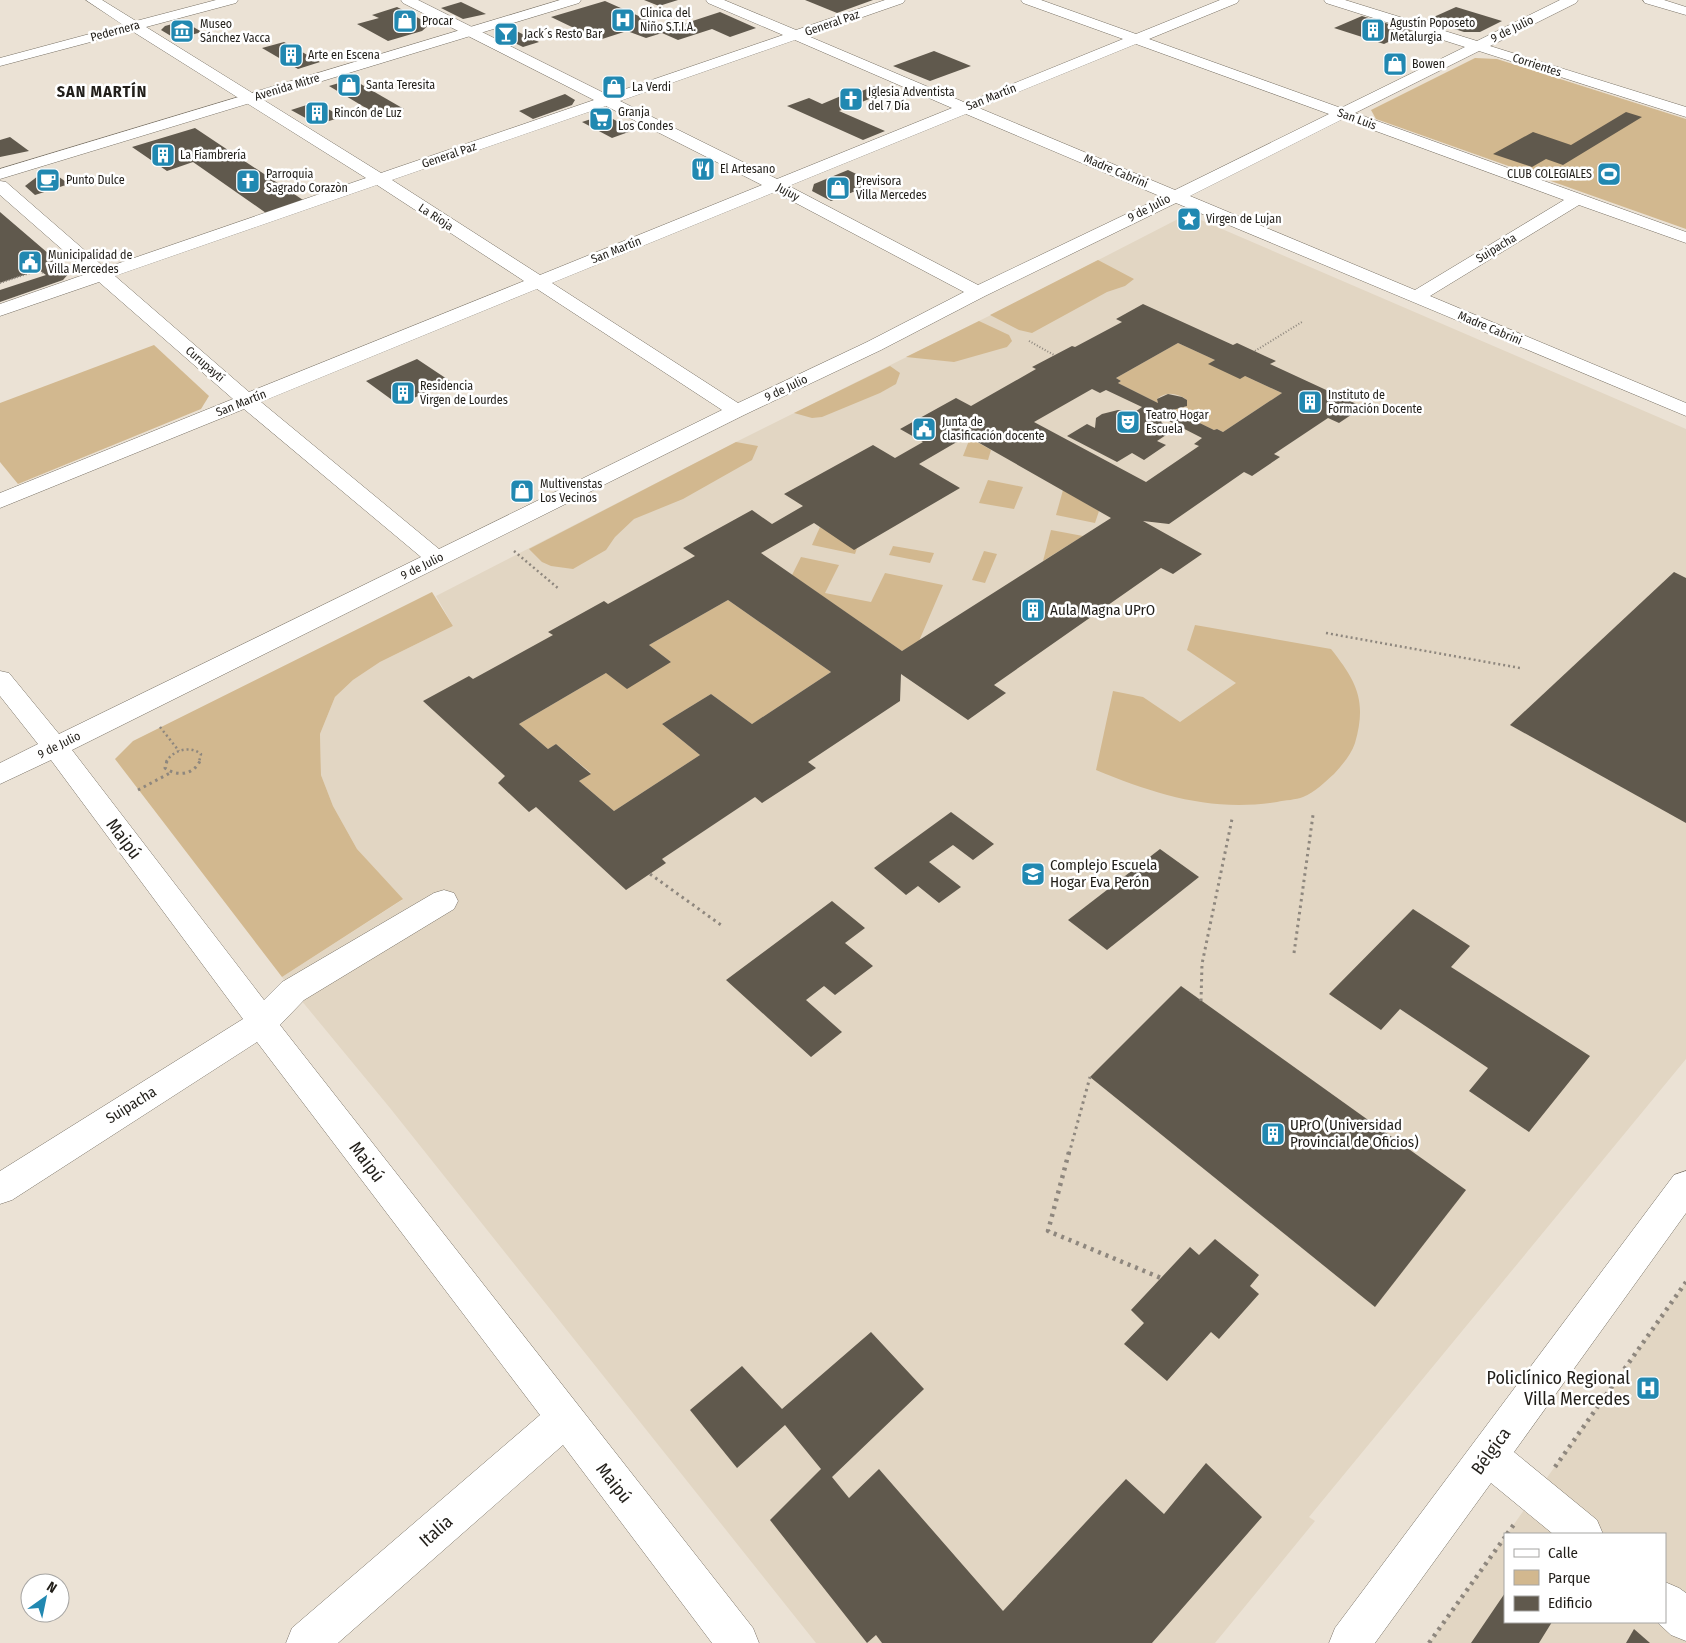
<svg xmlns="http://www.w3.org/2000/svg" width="1686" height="1643" viewBox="0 0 1686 1643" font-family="'Fira Sans Condensed',sans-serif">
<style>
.built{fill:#e2d6c3}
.green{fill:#d2b88f}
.building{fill:#60594d;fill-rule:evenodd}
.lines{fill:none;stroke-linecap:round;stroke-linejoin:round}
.minor-casing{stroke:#787165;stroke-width:1}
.major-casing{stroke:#787165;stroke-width:1}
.path-far3{stroke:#8e877e;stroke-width:2;stroke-dasharray:1 2;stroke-linecap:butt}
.path-far2{stroke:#8e877e;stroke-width:2.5;stroke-dasharray:2 3;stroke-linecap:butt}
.path-far1{stroke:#8e877e;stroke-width:3;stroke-dasharray:2.5 4;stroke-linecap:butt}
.path{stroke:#8e877e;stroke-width:4.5;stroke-dasharray:3 5;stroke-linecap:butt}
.minor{fill:#fff;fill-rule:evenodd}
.major{fill:#fff;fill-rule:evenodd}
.labels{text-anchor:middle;stroke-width:5;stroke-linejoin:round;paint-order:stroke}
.far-poi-label{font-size:12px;fill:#211e19;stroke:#fff;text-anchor:start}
.far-street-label{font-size:12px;fill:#211e19;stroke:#fff}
.poi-label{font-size:15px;fill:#211e19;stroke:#fff;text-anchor:start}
.street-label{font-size:15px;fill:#211e19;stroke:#fff}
.far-district-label{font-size:16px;font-weight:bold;letter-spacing:1px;fill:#211e19;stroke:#fff}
.near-street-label{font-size:18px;fill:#211e19;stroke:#fff}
.near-poi-label{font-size:18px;fill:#211e19;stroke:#fff;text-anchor:end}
</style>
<rect width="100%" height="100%" fill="#ebe2d5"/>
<!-- built -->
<g class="built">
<path d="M1180 218 1201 220 1686 429V1059L1309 1517 1315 1521 1215 1643H816L390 1108 282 977 402 900 357 849 333 806 321 775 320 734 335 697 353 680 380 662 453 626 436 596 736 442 1005 308Z"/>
<path d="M1686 1282V1643H1429L1505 1537V1622H1665V1534H1507Z"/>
</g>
<!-- green -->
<g class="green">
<path d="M1475 58 1497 59 1686 119V229L1376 119 1371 110Z"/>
<path d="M1098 260 1134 279 1125 286 1107 292 1032 333 1019 330 990 315Z"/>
<path d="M979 321 1009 335 1012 341 1007 347 954 362 906 357Z"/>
<path d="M1178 343 1215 360 1209 364 1245 376 1282 393 1223 432 1217 429 1214 430 1173 410 1187 406V400C1178 393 1166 391 1157 399L1158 403 1118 383 1121 381 1116 378Z"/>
<path d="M154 345 209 396 201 409 18 484 0 462V403Z"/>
<path d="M890 366 900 373 896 384 880 393 822 417 812 418 794 413Z"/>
<path d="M970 438 991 450 988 460 963 456Z"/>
<path d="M736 442 758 446 752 460 683 499 634 519 615 537 606 550 573 569 551 566 542 562 529 549Z"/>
<path d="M988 480 1023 487 1014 509 979 503Z"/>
<path d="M1063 490 1099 511 1095 523 1056 515Z"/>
<path d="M820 527 857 548 855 554 812 545Z"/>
<path d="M1051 530 1083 536 1043 561Z"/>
<path d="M893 546 934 553 930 563 889 555Z"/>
<path d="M984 551 997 554 985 583 972 580Z"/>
<path d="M801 557 839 565 825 593 871 602 885 573 943 585 919 641 902 651 792 575Z"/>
<path d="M432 592 453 626 380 662 353 680 335 697 320 734 321 775 333 806 357 849 403 899 282 977 115 759 133 741Z"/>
<path d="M728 600 831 672 752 724 711 694 662 724 700 755 614 811 579 781 591 773 556 744 548 749 519 724 606 673 671 662 649 645Z"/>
<path d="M1195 625 1331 649C1357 682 1367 701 1355 743 1351 755 1342 765 1334 774 1325 782 1315 792 1303 797 1296 800 1285 800 1277 802 1211 812 1157 795 1096 770L1113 691 1143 697 1180 722 1236 683 1187 650Z"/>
</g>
<!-- building -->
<g class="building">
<path d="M644 0H678L659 6Z"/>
<path d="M805 0H873L837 13Z"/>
<path d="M605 1 668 29 720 12 756 28 730 37 712 29 678 40 662 33 646 38 627 31 599 40 551 17Z"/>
<path d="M461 2 486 14 463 19 441 8Z"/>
<path d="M397 7 430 24 422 31 388 41 357 24 379 18 372 15Z"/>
<path d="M1456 7 1502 21 1480 32H1464L1427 20Z"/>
<path d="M1362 16 1412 31 1384 44 1334 28Z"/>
<path d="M183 21 202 32 176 39 161 30 165 26Z"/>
<path d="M512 29 539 42 523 47 500 36 505 32Z"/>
<path d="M284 42 320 62 298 69 262 48Z"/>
<path d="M934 51 971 66 930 81 893 66Z"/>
<path d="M352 79 404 109 381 117 329 86Z"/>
<path d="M874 86 887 92 839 111 885 131 863 140 787 106 809 98 822 104 848 93 852 95Z"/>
<path d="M565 94 575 100 572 105 533 119 519 111Z"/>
<path d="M316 102 342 117 329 121 322 117 311 121 291 110Z"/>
<path d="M1626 112 1642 117 1563 165 1546 159 1532 167 1493 154 1533 132 1571 145Z"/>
<path d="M597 117H609L634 130 612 138 582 122Z"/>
<path d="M195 128 303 200 266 213 193 162 167 171 132 147Z"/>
<path d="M10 137 29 151 0 157V140Z"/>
<path d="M848 170 875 183 831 201 812 191 814 184Z"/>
<path d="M52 172 69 184 35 195 25 186 38 176Z"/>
<path d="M0 212 70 272 63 280 0 302V290L46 275 39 270 0 283Z"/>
<path d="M1143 304 1233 345 1237 343 1276 361 1270 364 1363 407 1339 423 1328 418 1274 454 1280 457 1252 476 1244 472 1169 524 1143 521 1202 554 1173 574 1161 568 994 685 1006 693 968 720 901 674 900 701 808 762 816 768 762 803 755 797 662 859 666 863 626 890 536 807 529 812 498 783 505 776 423 701 469 676 473 679 553 635 548 632 604 601 608 604 695 556 683 548 752 510 772 524 803 506 784 494 873 445 895 458 923 442 900 429 956 398 971 406 1036 369 1032 367 1072 346 1075 347 1122 322 1116 319ZM1178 343 1215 360 1208 364 1240 379 1245 376 1282 393 1223 432 1217 429 1214 430 1173 410 1187 406V400L1182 397 1168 394 1157 399 1158 403 1118 383 1121 381 1116 378ZM1092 389 1100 393 1106 390 1142 407 1135 412 1118 410 1102 414 1096 418 1095 428 1087 424 1067 436 1117 462 1132 453 1144 460 1166 445 1157 441 1166 435V426L1161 422 1165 419 1202 438 1194 444 1199 446 1146 482 1034 422ZM967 436 1111 518 902 651 761 553 814 523 854 550 960 488 919 464ZM728 600 831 672 752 724 711 694 662 724 700 755 614 811 579 781 591 774 556 744 548 749 519 724 606 673 627 689 671 662 649 645Z"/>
<path d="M417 359 450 381 399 405 366 381Z"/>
<path d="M1674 572 1686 578V823L1510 725Z"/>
<path d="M951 812 994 844 973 860 953 845 929 862 961 887 939 903 918 886 906 895 874 868Z"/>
<path d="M1160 849 1199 877 1107 950 1068 920Z"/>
<path d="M832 901 865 928 845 943 873 966 835 995 824 986 806 1000 842 1032 811 1057 726 980Z"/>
<path d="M1413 909 1470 946 1451 967 1590 1056 1529 1132 1469 1091 1488 1068 1400 1009 1381 1030 1329 994Z"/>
<path d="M1181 986 1466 1190 1375 1307 1090 1077Z"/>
<path d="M1215 1239 1259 1275 1250 1286 1259 1294 1219 1339 1211 1332 1167 1381 1124 1344 1144 1323 1131 1310 1190 1247 1199 1255Z"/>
<path d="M871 1332 924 1389 832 1477 849 1498 879 1469 1003 1611 1126 1479 1164 1514 1206 1463 1262 1517 1152 1643H882L876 1635 867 1643 770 1520 821 1469 785 1425 737 1468 690 1410 742 1366 782 1409Z"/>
<path d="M1505 1593V1622H1552L1539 1643H1471Z"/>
<path d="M1634 1629 1650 1643H1626Z"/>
</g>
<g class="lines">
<!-- minor casing -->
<g class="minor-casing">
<g id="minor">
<path d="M86 0H102L136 21 216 0H238L236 3 146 27 381 173 594 100 403 3 401 0H418L608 95 783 35 708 3 706 0H724L796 30 885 0H905L903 3 808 36 966 103 1123 39 1023 3 1021 0H1041L1136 34 1220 0H1239L1237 3 1149 39 1341 108 1465 47 1326 3 1324 0H1345L1477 41 1560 0H1578L1576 3 1490 46 1686 107V117L1479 51 1355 113 1686 232V243L1579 205 1430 296 1686 403V416L1176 203 985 296 881 350 744 415 72 750 264 1000 282 982 434 893 444 890 454 893 458 901 454 909 304 1000 280 1025 753 1628 759 1643H712L563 1445 338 1643H286L292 1628 540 1415 257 1042 12 1200 0 1204V1171L243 1019 51 760 0 784V763L38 744 0 696V671L9 673 59 734 421 557 244 409 0 508V493L233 399 99 282 0 316V304L89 273 0 195V181L6 182 105 268 366 178 132 31 0 66V58L123 25ZM795 40 952 108 777 179 620 101ZM1136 44 1329 114 1175 190 979 108ZM606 106 762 185 540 275 392 180ZM966 114 1162 197 978 285 789 186ZM1343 119 1564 200 1415 290 1190 196ZM377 185 524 281 249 392 115 276ZM775 192 964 292 867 342 738 403 552 283ZM537 289 722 410 439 549 261 402Z"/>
<path d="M1643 0H1664L1686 7V15L1645 3Z"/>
<path d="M1686 1171V1213L1514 1452 1597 1520 1603 1534H1553L1491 1483 1375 1643H1329L1335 1628 1674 1175Z"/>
<path d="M1665 1582 1679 1588 1686 1593V1641L1671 1635 1657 1622H1665Z"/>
</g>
</g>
<!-- major casing -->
<g class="major-casing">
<path id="major" d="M560 0H581L579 3 0 179V169Z"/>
</g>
<!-- path-far3 -->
<g class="path-far3">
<path d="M0 283 39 270 43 273"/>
<path d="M1029 341 1054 355"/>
<path d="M1255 351 1302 322"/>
</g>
<!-- path-far2 -->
<g class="path-far2">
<path d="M514 551 559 589"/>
<path d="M1326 633 1520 668"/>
<path d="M160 727 179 751"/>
<path d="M166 762C173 750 190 745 201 754L199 762"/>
</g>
<!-- path-far1 -->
<g class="path-far1">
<path d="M167 761 165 768C177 777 193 775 200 761"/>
<path d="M138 790 170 773"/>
<path d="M650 874 721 925"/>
<path d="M1294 953 1313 815"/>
<path d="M1201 1001 1202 964 1232 819"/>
<path d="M1069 1154 1090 1077"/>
</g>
<!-- path -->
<g class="path">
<path d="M1069 1152 1048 1231 1161 1278"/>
<path d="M1555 1467 1686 1282"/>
<path d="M1507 1534 1515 1523"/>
<path d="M1429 1643 1505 1537"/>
</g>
<!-- minor -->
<use href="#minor" class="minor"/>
<!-- major -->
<use href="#major" class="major"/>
</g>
<!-- icons -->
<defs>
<g id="hospital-square" transform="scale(1.25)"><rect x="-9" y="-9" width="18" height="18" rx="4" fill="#2188b1" stroke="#fff"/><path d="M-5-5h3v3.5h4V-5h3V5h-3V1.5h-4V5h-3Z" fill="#fff"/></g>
<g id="shop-square" transform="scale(1.25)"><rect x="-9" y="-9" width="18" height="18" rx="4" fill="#2188b1" stroke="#fff"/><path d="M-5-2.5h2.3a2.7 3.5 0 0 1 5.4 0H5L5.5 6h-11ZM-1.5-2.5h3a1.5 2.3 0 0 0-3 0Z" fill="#fff"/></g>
<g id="building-square" transform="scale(1.25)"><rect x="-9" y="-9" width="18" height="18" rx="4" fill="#2188b1" stroke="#fff"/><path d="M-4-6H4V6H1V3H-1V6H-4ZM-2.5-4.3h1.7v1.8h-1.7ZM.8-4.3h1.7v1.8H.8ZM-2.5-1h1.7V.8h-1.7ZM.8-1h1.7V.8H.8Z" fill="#fff"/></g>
<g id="museum-square" transform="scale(1.25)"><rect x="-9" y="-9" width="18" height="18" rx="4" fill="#2188b1" stroke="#fff"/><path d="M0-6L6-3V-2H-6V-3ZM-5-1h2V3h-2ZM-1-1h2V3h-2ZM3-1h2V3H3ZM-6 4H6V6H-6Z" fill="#fff"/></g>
<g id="bar-square" transform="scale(1.25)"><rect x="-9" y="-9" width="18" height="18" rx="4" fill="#2188b1" stroke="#fff"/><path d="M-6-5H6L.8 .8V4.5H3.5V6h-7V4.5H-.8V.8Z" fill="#fff"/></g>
<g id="church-square" transform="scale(1.25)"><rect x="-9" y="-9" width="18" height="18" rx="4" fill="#2188b1" stroke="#fff"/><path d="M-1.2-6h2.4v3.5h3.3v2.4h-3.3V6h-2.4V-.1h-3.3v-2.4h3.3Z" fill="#fff"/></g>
<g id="supermarket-square" transform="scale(1.25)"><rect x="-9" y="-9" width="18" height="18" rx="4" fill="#2188b1" stroke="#fff"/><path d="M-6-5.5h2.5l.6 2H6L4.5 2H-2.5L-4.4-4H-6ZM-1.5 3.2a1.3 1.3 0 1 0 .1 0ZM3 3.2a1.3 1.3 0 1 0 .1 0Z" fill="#fff"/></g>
<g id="restaurant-square" transform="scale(1.25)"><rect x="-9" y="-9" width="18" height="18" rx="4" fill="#2188b1" stroke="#fff"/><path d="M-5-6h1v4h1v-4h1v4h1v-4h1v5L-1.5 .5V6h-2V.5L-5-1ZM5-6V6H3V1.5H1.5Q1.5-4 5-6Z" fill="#fff"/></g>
<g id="stadium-square" transform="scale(1.25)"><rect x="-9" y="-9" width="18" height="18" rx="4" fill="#2188b1" stroke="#fff"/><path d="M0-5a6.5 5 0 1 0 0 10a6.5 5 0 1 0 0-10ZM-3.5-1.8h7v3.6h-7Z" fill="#fff"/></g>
<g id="cafe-square" transform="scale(1.25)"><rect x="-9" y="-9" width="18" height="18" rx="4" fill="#2188b1" stroke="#fff"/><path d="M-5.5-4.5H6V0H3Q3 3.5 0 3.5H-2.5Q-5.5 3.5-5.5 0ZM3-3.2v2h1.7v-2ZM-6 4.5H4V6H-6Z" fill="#fff"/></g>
<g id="sight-square" transform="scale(1.25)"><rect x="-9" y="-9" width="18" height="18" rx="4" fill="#2188b1" stroke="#fff"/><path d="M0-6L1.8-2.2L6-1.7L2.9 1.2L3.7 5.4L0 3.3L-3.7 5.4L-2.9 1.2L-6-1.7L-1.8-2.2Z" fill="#fff"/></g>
<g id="civic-square" transform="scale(1.25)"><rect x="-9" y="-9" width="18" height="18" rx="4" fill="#2188b1" stroke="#fff"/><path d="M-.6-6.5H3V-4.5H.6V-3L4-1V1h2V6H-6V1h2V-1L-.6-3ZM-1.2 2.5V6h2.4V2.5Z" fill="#fff"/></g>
<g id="theatre-square" transform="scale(1.25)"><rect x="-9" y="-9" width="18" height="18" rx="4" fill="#2188b1" stroke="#fff"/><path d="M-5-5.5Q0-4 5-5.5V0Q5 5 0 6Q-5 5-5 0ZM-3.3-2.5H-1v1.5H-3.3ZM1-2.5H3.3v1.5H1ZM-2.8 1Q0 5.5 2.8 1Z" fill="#fff"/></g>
<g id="school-square" transform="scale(1.25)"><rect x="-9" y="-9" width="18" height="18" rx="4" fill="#2188b1" stroke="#fff"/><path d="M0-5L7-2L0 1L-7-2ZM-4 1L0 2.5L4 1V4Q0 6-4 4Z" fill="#fff"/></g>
</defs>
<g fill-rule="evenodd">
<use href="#hospital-square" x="623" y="20"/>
<use href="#shop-square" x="405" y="21"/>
<use href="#building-square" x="1373" y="30"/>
<use href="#museum-square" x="182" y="31"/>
<use href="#bar-square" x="506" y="34"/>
<use href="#building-square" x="291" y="55"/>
<use href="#shop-square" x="1395" y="64"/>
<use href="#shop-square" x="349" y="85"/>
<use href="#shop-square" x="614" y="87"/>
<use href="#church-square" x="851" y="99"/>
<use href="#building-square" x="317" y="113"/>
<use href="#supermarket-square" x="601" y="119"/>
<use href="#building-square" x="163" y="155"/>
<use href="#restaurant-square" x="703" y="169"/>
<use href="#stadium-square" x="1609" y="174"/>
<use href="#cafe-square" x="48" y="180"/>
<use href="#church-square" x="248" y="181"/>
<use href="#shop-square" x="838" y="188"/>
<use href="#sight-square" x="1189" y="219"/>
<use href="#civic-square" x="30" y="262"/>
<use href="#building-square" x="403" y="393"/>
<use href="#building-square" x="1310" y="402"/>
<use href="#theatre-square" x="1128" y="422"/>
<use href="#civic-square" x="924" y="429"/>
<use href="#shop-square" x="522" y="491"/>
<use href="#building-square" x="1033" y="610"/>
<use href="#school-square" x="1033" y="874"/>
<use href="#building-square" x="1273" y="1134"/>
<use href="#hospital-square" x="1648" y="1388"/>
</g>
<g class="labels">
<!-- far-poi labels -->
<g class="far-poi-label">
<text x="640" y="17">Clinica del<tspan x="640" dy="14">Niño S.T.I.A.</tspan></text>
<text x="422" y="25">Procar</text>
<text x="1390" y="27">Agustín Poposeto<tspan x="1390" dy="14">Metalurgia</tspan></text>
<text x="200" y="28">Museo<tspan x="200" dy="14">Sánchez Vacca</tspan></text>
<text x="524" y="38">Jack´s Resto Bar</text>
<text x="308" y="59">Arte en Escena</text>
<text x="1412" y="68">Bowen</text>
<text x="366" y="89">Santa Teresita</text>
<text x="632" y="91">La Verdi</text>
<text x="868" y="96">Iglesia Adventista<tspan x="868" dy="14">del 7 Día</tspan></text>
<text x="618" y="116">Granja<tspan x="618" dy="14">Los Condes</tspan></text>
<text x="334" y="117">Rincón de Luz</text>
<text x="180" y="159">La Fiambrería</text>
<text x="720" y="173">El Artesano</text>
<text x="266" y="178">Parroquia<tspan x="266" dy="14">Sagrado Corazòn</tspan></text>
<text x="1592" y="178" text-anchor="end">CLUB COLEGIALES</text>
<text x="66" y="184">Punto Dulce</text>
<text x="856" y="185">Previsora<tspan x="856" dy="14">Villa Mercedes</tspan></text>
<text x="1206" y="223">Virgen de Lujan</text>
<text x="48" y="259">Municipalidad de<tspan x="48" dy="14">Villa Mercedes</tspan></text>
<text x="420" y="390">Residencia<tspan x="420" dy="14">Virgen de Lourdes</tspan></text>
<text x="1328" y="399">Instituto de<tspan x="1328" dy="14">Formación Docente</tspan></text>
<text x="1146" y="419">Teatro Hogar<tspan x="1146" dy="14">Escuela</tspan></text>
<text x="942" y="426">Junta de<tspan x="942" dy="14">clasificación docente</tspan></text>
<text x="540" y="488">Multivenstas<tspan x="540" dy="14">Los Vecinos</tspan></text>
</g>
<!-- far-street labels -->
<g class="far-street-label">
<text transform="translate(832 23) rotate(-19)" y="4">General Paz</text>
<text transform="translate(1512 29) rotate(-26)" y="4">9 de Julio</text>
<text transform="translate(115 31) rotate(-15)" y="4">Pedernera</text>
<text transform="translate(1537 65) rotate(18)" y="4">Corrientes</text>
<text transform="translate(287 87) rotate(-17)" y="4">Avenida Mitre</text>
<text transform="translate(991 97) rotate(-22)" y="4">San Martín</text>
<text transform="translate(1357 119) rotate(20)" y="4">San Luis</text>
<text transform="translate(449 155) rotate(-19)" y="4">General Paz</text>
<text transform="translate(1116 171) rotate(23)" y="4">Madre Cabrini</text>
<text transform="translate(788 192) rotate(28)" y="4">Jujuy</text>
<text transform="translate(1149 208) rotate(-27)" y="4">9 de Julio</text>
<text transform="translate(436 217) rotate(33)" y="4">La Rioja</text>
<text transform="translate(1496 248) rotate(-31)" y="4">Suipacha</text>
<text transform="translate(616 250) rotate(-22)" y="4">San Martín</text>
<text transform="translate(1490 328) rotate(23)" y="4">Madre Cabrini</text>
<text transform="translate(205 364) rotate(41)" y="4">Curupaytí</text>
<text transform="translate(786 388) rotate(-25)" y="4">9 de Julio</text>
<text transform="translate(241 403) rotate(-22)" y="4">San Martín</text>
<text transform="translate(422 566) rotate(-26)" y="4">9 de Julio</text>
<text transform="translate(59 745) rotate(-26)" y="4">9 de Julio</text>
</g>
<!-- poi labels -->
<g class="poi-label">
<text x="1050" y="615">Aula Magna UPrO</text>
<text x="1050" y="870">Complejo Escuela<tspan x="1050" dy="17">Hogar Eva Perón</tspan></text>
<text x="1290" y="1130">UPrO (Universidad<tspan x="1290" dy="17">Provincial de Oficios)</tspan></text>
</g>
<!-- street labels -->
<g class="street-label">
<text transform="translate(131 1105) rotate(-32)" y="5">Suipacha</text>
</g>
<!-- far-district labels -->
<g class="far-district-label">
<text x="102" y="97">SAN MARTÍN</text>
</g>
<!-- near-street labels -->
<g class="near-street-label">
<text transform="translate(124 839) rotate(53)" y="6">Maipú</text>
<text transform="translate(367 1162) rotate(53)" y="6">Maipú</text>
<text transform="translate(1491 1451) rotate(-54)" y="6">Bélgica</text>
<text transform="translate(614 1483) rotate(52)" y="6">Maipú</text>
<text transform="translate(436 1531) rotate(-41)" y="6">Italia</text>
</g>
<!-- near-poi labels -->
<g class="near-poi-label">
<text x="1630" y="1384">Policlínico Regional<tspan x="1630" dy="21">Villa Mercedes</tspan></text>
</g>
</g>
<!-- legend -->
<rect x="1504" y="1533" width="162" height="90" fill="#ffffff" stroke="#a6a5a3"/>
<rect x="1514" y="1549" width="25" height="8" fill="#ffffff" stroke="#a6a5a3"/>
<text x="1548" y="1558" font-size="15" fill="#211e19">Calle</text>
<rect x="1514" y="1570" width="25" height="15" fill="#d2b88f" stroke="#a6a5a3"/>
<text x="1548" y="1583" font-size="15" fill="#211e19">Parque</text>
<rect x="1514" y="1596" width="25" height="15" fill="#60594d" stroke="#a6a5a3"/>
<text x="1548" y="1608" font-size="15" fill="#211e19">Edificio</text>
<!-- north arrow -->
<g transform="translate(45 1598) rotate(33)"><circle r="24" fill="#ffffff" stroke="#a6a5a3"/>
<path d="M0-4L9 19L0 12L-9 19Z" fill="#2188b1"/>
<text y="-8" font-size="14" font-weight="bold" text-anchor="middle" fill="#211e19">N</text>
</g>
</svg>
